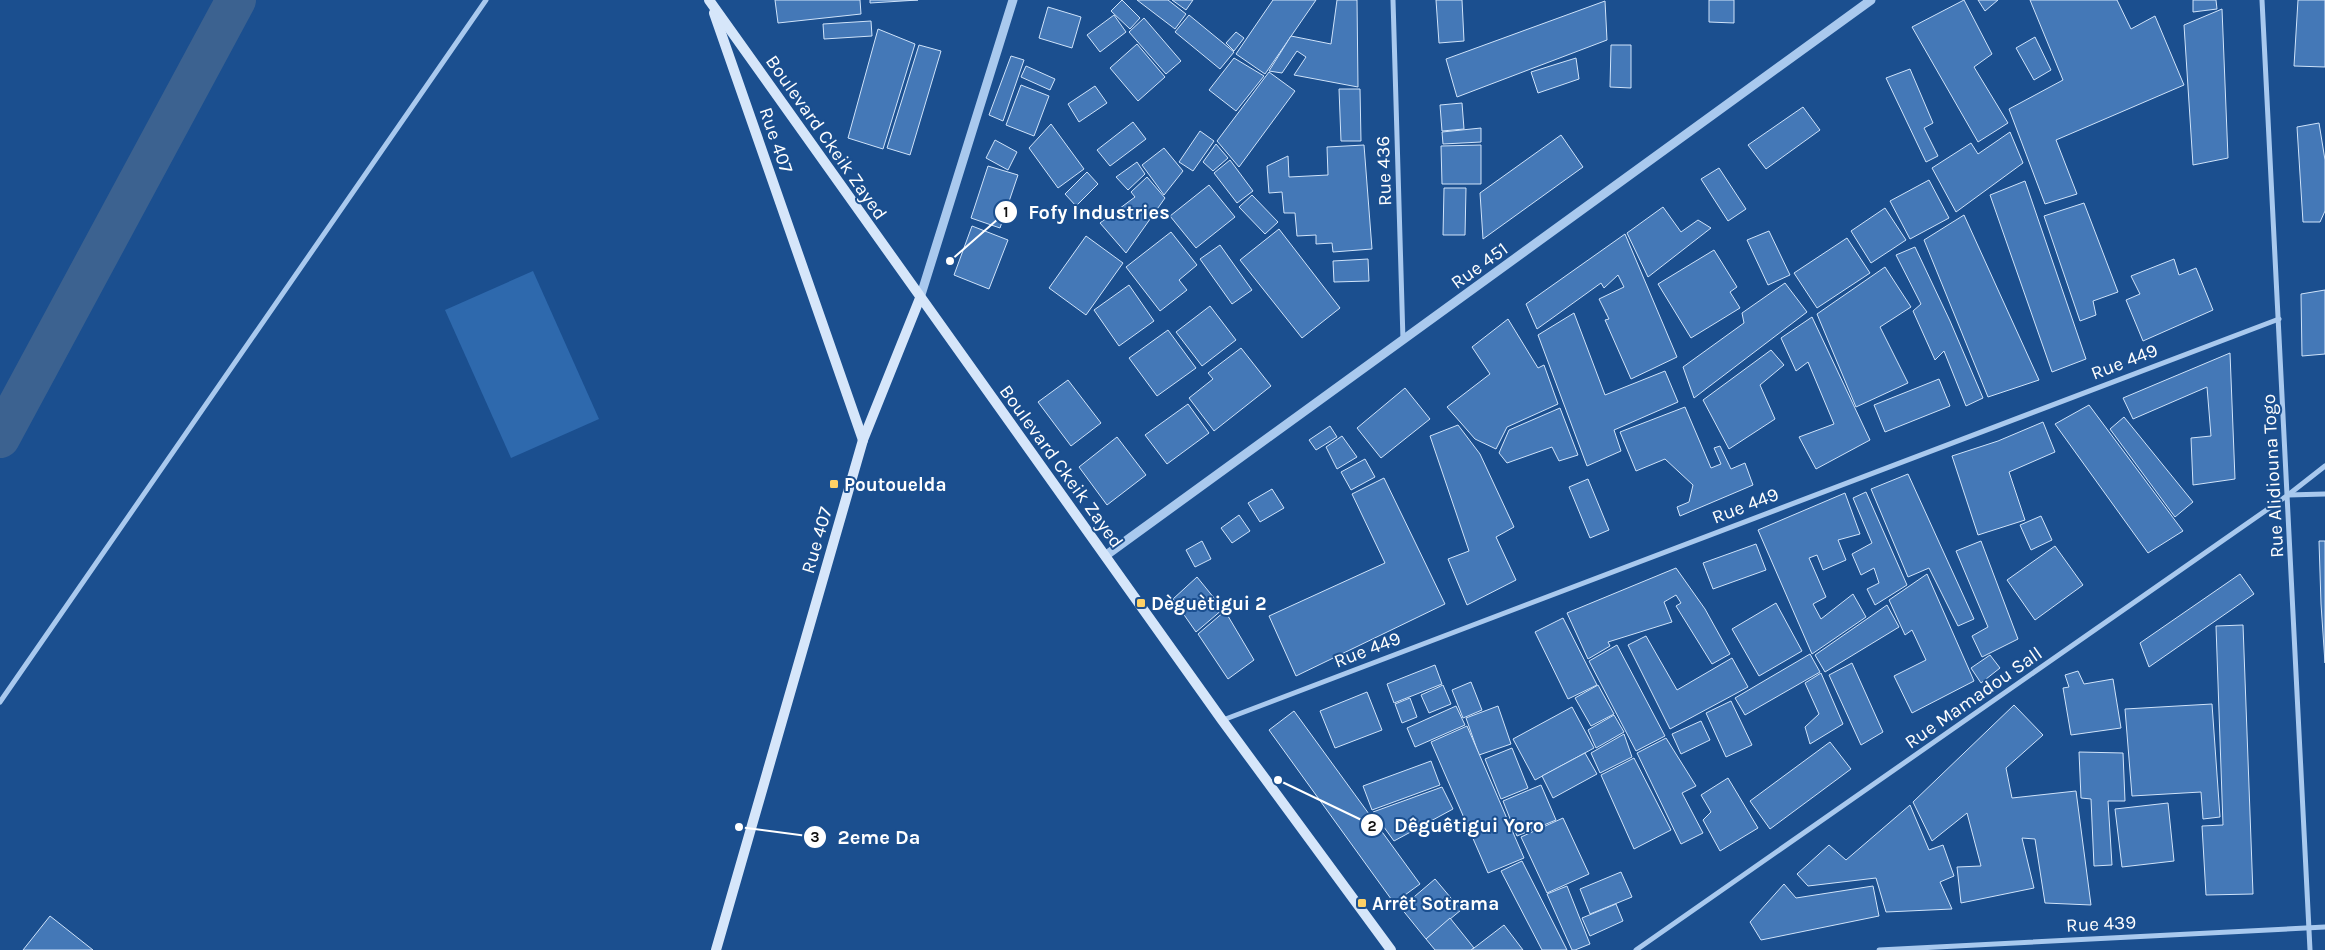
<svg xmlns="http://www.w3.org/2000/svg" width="2325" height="950" viewBox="0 0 2325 950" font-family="Karla,sans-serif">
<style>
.green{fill:#2e69ad}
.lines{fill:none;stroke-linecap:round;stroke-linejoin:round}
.canal{stroke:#3c6290;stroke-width:40}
.building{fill:#4478b7;stroke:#cfe3fa}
.minor{stroke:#a9c9ee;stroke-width:5}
.tertiary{stroke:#a9c9ee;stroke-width:9}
.secondary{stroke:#d6e6fa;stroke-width:10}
.poi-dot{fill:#ffd166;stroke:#1b4f8f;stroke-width:2}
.labels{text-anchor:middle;stroke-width:4;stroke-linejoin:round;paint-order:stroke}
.street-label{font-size:19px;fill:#fff;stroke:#1b4f8f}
.poi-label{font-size:19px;font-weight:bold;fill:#fff;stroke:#1b4f8f;text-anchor:start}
.leader{fill:none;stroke:#fff;stroke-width:2}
.callout-dot{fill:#fff;stroke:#1b4f8f;stroke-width:2}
.mark-label{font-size:15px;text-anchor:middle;font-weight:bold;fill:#111}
.callout-label{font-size:20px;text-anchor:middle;font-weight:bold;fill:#fff;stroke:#1b4f8f;stroke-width:4;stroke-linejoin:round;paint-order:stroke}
</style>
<rect width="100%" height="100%" fill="#1b4f8f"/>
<!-- green -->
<path class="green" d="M533 271 599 419 511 458 445 310Z"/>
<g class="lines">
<!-- canal -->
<path class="canal" d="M0 438 236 0"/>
</g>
<!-- building -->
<g class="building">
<path d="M775 0H860L861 14 778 23Z"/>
<path d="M870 0H918L870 3Z"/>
<path d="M1122 0 1140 18 1130 29 1111 11Z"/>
<path d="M1137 0H1168L1186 14 1175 29Z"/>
<path d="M1172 0H1193L1186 10Z"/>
<path d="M1273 0H1316L1265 74 1236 54Z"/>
<path d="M1337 0H1357L1358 87 1294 75 1306 57 1297 51 1282 73 1269 71 1291 36 1331 44Z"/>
<path d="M1436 0H1462L1464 41 1439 43Z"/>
<path d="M1709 0H1734V23L1709 22Z"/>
<path d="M1964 0 1992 54 1974 67 2008 123 1978 142 1912 27Z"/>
<path d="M1978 0H1998L1985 11Z"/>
<path d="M2030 0H2117L2131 29 2155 16 2184 85 2056 140 2077 194 2045 204 2009 109 2063 80Z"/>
<path d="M2193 0H2216L2217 9 2193 12Z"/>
<path d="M2298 0H2325V67L2294 66Z"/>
<path d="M1605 1 1607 40 1457 97 1446 59Z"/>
<path d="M1048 7 1081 17 1072 48 1039 38Z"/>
<path d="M2222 9 2228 158 2193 165 2184 25Z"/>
<path d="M1114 15 1126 32 1100 52 1087 35Z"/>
<path d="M1189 15 1234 52 1220 69 1175 32Z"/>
<path d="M1144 18 1181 61 1166 74 1129 32Z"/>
<path d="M871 21 872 36 824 39 823 24Z"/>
<path d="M878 29 915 44 883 149 848 138Z"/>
<path d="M1236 32 1244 38 1234 51 1226 43Z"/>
<path d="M2035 37 2051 70 2034 80 2016 48Z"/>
<path d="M1137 44 1165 77 1138 101 1110 68Z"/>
<path d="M919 45 941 51 910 155 887 148Z"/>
<path d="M1611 45H1631V88L1610 87Z"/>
<path d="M1011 56 1024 60 1003 121 989 115Z"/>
<path d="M1234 58 1264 76 1236 111 1209 90Z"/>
<path d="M1576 58 1579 79 1538 93 1531 72Z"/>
<path d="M1026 66 1055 79 1050 90 1021 77Z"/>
<path d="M1910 69 1933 123 1924 128 1938 156 1926 162 1886 78Z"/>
<path d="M1269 72 1295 91 1239 167 1217 141Z"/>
<path d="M1021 85 1049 96 1034 136 1006 125Z"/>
<path d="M1095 86 1107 103 1079 122 1068 104Z"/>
<path d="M1339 89H1360L1361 141H1341Z"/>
<path d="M1462 103 1464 129 1442 131 1440 105Z"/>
<path d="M1803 107 1820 130 1766 169 1748 145Z"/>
<path d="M1133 122 1146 139 1110 166 1097 150Z"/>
<path d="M2319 123 2325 160V211L2320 222H2303L2297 127Z"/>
<path d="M1051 124 1084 169 1058 188 1029 148Z"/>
<path d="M1481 128V142L1443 144 1442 132Z"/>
<path d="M1200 131 1214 141 1193 171 1179 162Z"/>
<path d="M2010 132 2023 163 1956 212 1932 168 1971 143 1978 154Z"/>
<path d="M1561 135 1583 167 1483 239 1480 193Z"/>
<path d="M995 140 1017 152 1008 170 986 158Z"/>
<path d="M1216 144 1228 158 1213 171 1203 162Z"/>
<path d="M1364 145 1372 249 1333 252 1332 243 1316 244V235L1297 236 1295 213H1284L1282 192 1269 193 1267 166 1288 156 1289 177 1328 175 1327 147Z"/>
<path d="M1481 145V184H1442L1441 146Z"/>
<path d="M1164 148 1183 171 1164 195 1142 165Z"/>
<path d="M1230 160 1253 191 1237 203 1214 173Z"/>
<path d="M1137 162 1145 174 1128 190 1116 177Z"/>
<path d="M988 166 1018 175 1000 228 971 218Z"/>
<path d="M1719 168 1746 209 1728 221 1701 179Z"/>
<path d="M1087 172 1098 184 1076 206 1065 194Z"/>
<path d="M1147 177 1165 198 1126 253 1100 223 1135 197 1131 192Z"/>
<path d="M1929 180 1949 218 1910 239 1890 201Z"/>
<path d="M2025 181 2086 359 2052 372 1990 195Z"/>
<path d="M1209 185 1235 217 1196 248 1170 216Z"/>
<path d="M1444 188H1466L1465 235H1443Z"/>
<path d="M1252 195 1278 222 1265 234 1239 207Z"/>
<path d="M2084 203 2118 292 2093 301 2096 315 2080 321 2044 216Z"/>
<path d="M1663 207 1681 232 1698 220 1711 228 1648 277 1627 233Z"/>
<path d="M1885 208 1906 240 1871 263 1851 231Z"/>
<path d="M1964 215 2039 380 1988 397 1924 240Z"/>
<path d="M972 226 1008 240 989 289 954 275Z"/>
<path d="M1279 229 1340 308 1302 338 1240 260Z"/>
<path d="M1769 231 1790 275 1768 285 1747 240Z"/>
<path d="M1171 232 1197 265 1179 280 1187 290 1160 311 1126 267Z"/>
<path d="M1625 234 1677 357 1631 379 1605 320 1609 319 1599 299 1624 287 1618 275 1604 288 1601 283 1537 329 1526 304Z"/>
<path d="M1086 236 1123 263 1086 315 1049 288Z"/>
<path d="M1847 238 1870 273 1817 308 1794 273Z"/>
<path d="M1220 245 1252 290 1232 304 1200 259Z"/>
<path d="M1915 247 1950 321 1983 398 1966 406 1944 351 1935 360 1913 311 1921 304 1896 255Z"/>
<path d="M1714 250 1737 287 1730 292 1740 308 1691 338 1658 284Z"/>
<path d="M1368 259 1369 281 1334 282 1333 261Z"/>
<path d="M2174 259 2179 275 2196 268 2213 310 2143 341 2126 300 2140 294 2131 276Z"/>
<path d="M1885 267 1911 307 1880 327 1908 383 1856 407 1817 314Z"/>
<path d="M1785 283 1807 312 1694 398 1683 367 1744 323 1742 313Z"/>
<path d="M1129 285 1154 321 1119 346 1094 310Z"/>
<path d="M2325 290V354L2302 356 2301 294Z"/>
<path d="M1210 306 1236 340 1202 366 1176 332Z"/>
<path d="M1574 313 1605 395 1665 371 1678 402 1614 430 1621 451 1587 466 1538 335Z"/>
<path d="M1812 317 1870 440 1816 469 1799 437 1834 424 1808 362 1796 371 1781 338Z"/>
<path d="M1508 319 1538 368 1544 365 1558 404 1507 427 1496 449 1475 439 1447 407 1490 374 1472 347Z"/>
<path d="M1168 330 1196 368 1157 396 1129 358Z"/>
<path d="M1241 348 1271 386 1214 431 1189 398 1213 379 1208 373Z"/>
<path d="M1771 350 1784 365 1760 385 1775 419 1729 449 1703 400Z"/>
<path d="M2230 353 2235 479 2193 485 2191 438 2211 436 2207 387 2133 419 2123 398Z"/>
<path d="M1939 379 1950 406 1885 432 1874 405Z"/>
<path d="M1068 380 1101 423 1071 446 1038 402Z"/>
<path d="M1405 388 1430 419 1381 458 1357 428Z"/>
<path d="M1188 404 1209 433 1167 464 1145 435Z"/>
<path d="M2089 405 2183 531 2148 553 2055 424Z"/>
<path d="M1685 407 1711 468 1721 464 1714 448 1720 446 1731 469 1745 463 1753 485 1680 516 1677 507 1689 502 1693 485 1665 459 1636 471 1620 432Z"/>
<path d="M1560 408 1578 455 1559 461 1552 447 1507 463 1499 453 1509 430Z"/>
<path d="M2124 417 2193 502 2175 517 2110 429Z"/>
<path d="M2043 422 2055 452 2009 472 2025 520 1978 535 1952 456 1998 441Z"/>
<path d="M1458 425 1480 454 1514 527 1496 537 1516 580 1467 605 1448 559 1469 551 1430 436Z"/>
<path d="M1330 426 1337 437 1316 450 1309 440Z"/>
<path d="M1342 436 1357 457 1337 469 1326 447Z"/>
<path d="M1117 437 1146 475 1107 505 1079 467Z"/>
<path d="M1365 459 1375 477 1351 490 1341 472Z"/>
<path d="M1908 474 1974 619 1958 626 1929 568 1908 577 1871 489Z"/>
<path d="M1384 478 1445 604 1296 676 1269 616 1385 563 1352 494Z"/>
<path d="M1588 479 1609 530 1590 538 1569 487Z"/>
<path d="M1272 489 1284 508 1260 522 1248 503Z"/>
<path d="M1866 492 1907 585 1875 605 1867 589 1879 583 1874 568 1861 575 1852 554 1872 543 1853 498Z"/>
<path d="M1845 493 1860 534 1838 540 1846 560 1823 570 1817 555 1809 558 1826 597 1813 604 1821 619 1853 594 1866 617 1812 654 1758 530Z"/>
<path d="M1239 515 1250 531 1232 543 1221 528Z"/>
<path d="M2041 516 2052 540 2031 550 2020 525Z"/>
<path d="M1202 541 1211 559 1195 567 1186 550Z"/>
<path d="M1981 541 2018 639 1982 657 1972 636 1988 627 1956 551Z"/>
<path d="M2319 541H2325V663L2321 604Z"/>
<path d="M1756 544 1766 570 1713 589 1703 563Z"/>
<path d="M2055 546 2083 585 2035 620 2007 580Z"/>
<path d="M1676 568 1705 609 1730 654 1712 664 1676 606 1681 603 1676 595 1664 602 1672 622 1608 642 1610 646 1588 659 1567 613Z"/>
<path d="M1927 574 1974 681 1912 713 1894 676 1926 660 1912 630 1905 635 1889 600Z"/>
<path d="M2240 574 2254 594 2149 667 2140 643Z"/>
<path d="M1197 577 1223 609 1196 632 1173 599Z"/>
<path d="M1776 603 1802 651 1759 676 1732 629Z"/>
<path d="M1887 605 1899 627 1825 672 1815 655Z"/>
<path d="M1225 611 1254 660 1228 679 1198 634Z"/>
<path d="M1563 618 1597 685 1568 699 1535 632Z"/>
<path d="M2243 625 2253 894 2206 895 2202 826 2223 825 2216 626Z"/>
<path d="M1646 636 1677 690 1732 658 1748 687 1670 729 1628 645Z"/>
<path d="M1617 645 1665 736 1636 751 1589 661Z"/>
<path d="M1810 654 1820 672 1745 715 1735 698Z"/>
<path d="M1990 655 2000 668 1981 683 1971 668Z"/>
<path d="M1852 663 1883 732 1861 745 1829 675Z"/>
<path d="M1435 665 1442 684 1394 703 1387 684Z"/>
<path d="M2078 671 2084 684 2113 679 2121 728 2071 735 2063 688 2069 687 2065 675Z"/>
<path d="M1821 673 1843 724 1810 744 1805 727 1819 714 1805 683Z"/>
<path d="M1471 682 1482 710 1463 718 1452 690Z"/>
<path d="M1443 685 1451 704 1429 713 1421 695Z"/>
<path d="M1598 685 1614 714 1591 726 1575 698Z"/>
<path d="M1367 692 1382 730 1335 748 1320 711Z"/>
<path d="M1410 698 1417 717 1402 723 1395 704Z"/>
<path d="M1731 701 1752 745 1726 757 1706 713Z"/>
<path d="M2212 704 2220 817 2203 819 2201 792 2132 796 2125 709Z"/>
<path d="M2014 705 2043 735 2006 768 2012 798 2076 791 2091 905 2045 903 2035 839 2022 838 2034 888 1961 903 1957 867 1981 866 1967 813 1932 841 1913 802Z"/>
<path d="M1456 706 1465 725 1415 747 1407 728Z"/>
<path d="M1498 706 1511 744 1479 755 1466 718Z"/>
<path d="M1572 707 1594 748 1535 780 1513 739Z"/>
<path d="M1294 711 1420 884 1394 903 1269 730Z"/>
<path d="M1614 715 1624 732 1596 748 1588 730Z"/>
<path d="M1701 721 1710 740 1681 754 1672 734Z"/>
<path d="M1467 726 1524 858 1488 873 1431 742Z"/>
<path d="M1624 734 1632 757 1600 773 1591 753Z"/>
<path d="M1666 738 1696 786 1682 793 1703 833 1681 844 1637 753Z"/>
<path d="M1830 742 1851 769 1770 829 1750 801Z"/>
<path d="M1512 748 1528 788 1501 799 1485 759Z"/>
<path d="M2079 752 2123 753 2125 801H2108L2112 865 2094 866 2091 799 2081 798Z"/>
<path d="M1585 753 1597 774 1553 798 1542 776Z"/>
<path d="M1634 758 1671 830 1634 849 1601 775Z"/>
<path d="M1431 761 1440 785 1372 810 1363 786Z"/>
<path d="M1728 778 1758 828 1720 851 1703 820 1711 812 1701 795Z"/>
<path d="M1541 785 1556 820 1517 836 1503 801Z"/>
<path d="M1442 787 1453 809 1394 841 1373 812Z"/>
<path d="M2168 803 2174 861 2122 867 2115 809Z"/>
<path d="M1910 805 1929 850 1943 845 1954 876 1940 882 1952 909 1886 912 1876 878 1808 886 1797 874 1829 845 1846 860Z"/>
<path d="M1563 818 1589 874 1547 893 1521 837Z"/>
<path d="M1522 861 1567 950H1542L1501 871Z"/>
<path d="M1621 872 1632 897 1590 914 1580 889Z"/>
<path d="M1435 879 1461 910 1426 939 1401 908Z"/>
<path d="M1784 884 1796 898 1873 886 1879 916 1761 940 1750 922Z"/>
<path d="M1567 886 1590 944 1575 950H1572L1547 894Z"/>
<path d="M1616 904 1623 921 1590 936 1582 918Z"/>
<path d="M50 916 93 950H23Z"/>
<path d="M1450 918 1474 948 1471 950H1435L1426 939Z"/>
<path d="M1504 925 1523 950H1471L1474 948Z"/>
</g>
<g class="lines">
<!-- minor -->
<g class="minor">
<path d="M1393 0 1403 340"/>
<path d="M2262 0 2310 950"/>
<path d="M2288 495 2325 494"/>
<path d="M0 702 486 0"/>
<path d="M1223 720 2279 319"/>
<path d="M1636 950 2288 495 2325 466"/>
<path d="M1879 950 2325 927"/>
</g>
<!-- tertiary -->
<g class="tertiary">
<path d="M920 298 1013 0"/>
<path d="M1105 556 1871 0"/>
</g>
<!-- secondary -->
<g class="secondary">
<path d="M709 0 1222 720 1391 950"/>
<path d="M714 13 863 440"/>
<path d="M716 950 863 440 920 298"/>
</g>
</g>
<!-- markers -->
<g class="poi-dot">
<rect x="829" y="479" width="10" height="10" rx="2.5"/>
<rect x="1136" y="598" width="10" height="10" rx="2.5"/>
<rect x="1357" y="898" width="10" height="10" rx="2.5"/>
</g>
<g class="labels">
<!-- street labels -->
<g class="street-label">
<text transform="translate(827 137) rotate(55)" y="7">Boulevard Ckeik Zayed</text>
<text transform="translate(777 140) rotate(71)" y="7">Rue 407</text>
<text transform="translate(1383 171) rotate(-92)" y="7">Rue 436</text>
<text transform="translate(1479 265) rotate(-36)" y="7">Rue 451</text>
<text transform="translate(2124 361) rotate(-21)" y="7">Rue 449</text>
<text transform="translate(1062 466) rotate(54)" y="7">Boulevard Ckeik Zayed</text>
<text transform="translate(2272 476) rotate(-93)" y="7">Rue Alidiouna Togo</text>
<text transform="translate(1745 505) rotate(-21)" y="7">Rue 449</text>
<text transform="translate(816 540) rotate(-74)" y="7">Rue 407</text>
<text transform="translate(1367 649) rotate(-21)" y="7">Rue 449</text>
<text transform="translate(1973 697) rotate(-35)" y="7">Rue Mamadou Sall</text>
<text transform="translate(2101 923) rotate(-3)" y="7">Rue 439</text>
</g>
<!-- poi labels -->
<g class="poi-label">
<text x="844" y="491">Poutouelda</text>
<text x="1151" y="610">Dèguètigui 2</text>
<text x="1372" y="910">Arrêt Sotrama</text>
</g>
</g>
<!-- callouts -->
<path class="leader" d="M950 261L1006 212M1278 780L1372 825M739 827L815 837"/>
<g class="callout-dot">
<circle cx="950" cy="261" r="5"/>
<circle cx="1278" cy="780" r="5"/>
<circle cx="739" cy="827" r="5"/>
<circle cx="1006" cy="212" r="12"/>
<circle cx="1372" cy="825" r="12"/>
<circle cx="815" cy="837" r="12"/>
</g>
<g class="mark-label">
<text x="1006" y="217">1</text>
<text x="1372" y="831">2</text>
<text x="815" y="842">3</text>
</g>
<g class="callout-label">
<text x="1099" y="219">Fofy Industries</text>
<text x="1469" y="832">Dêguêtigui Yoro</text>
<text x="879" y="844">2eme Da</text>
</g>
</svg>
